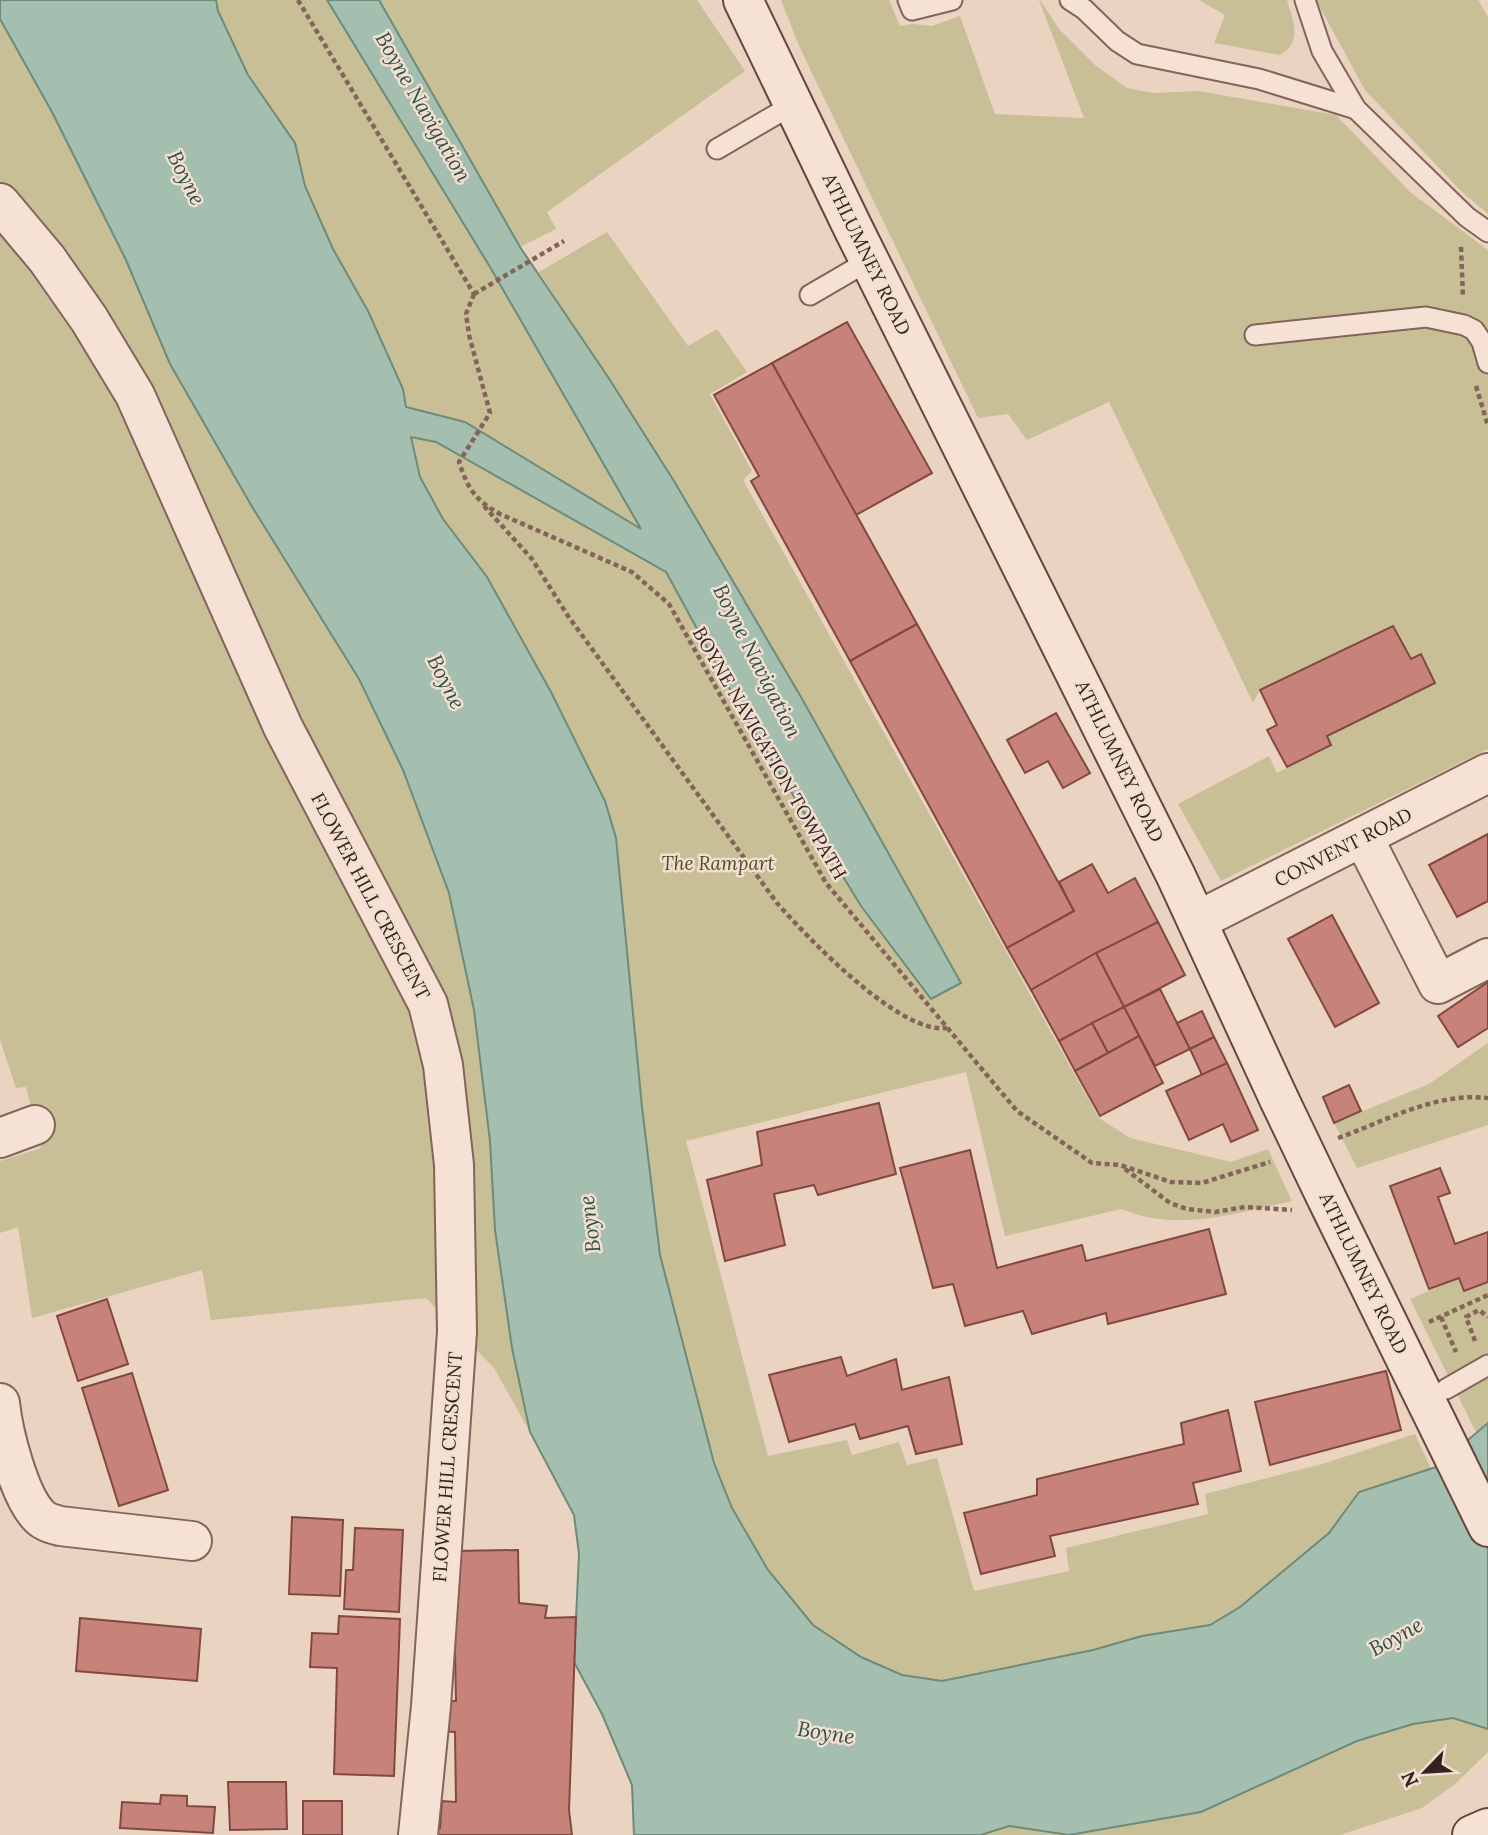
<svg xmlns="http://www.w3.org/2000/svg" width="1488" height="1835" viewBox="0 0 1488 1835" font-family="Lora,serif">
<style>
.green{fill:#c8bf97}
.water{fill:#a4beaf;stroke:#6c8b7a;stroke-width:2}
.building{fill:#c7837a;stroke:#824842;stroke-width:2}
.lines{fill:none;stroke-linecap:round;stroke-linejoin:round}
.service-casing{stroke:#84645a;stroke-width:23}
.minor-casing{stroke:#84645a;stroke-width:42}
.secondary-casing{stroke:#66463e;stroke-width:42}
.path{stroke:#84645a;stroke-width:4.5;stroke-dasharray:5 3.5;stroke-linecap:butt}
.service{stroke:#f6e2d5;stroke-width:19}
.minor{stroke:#f6e2d5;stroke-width:38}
.secondary{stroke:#f6e2d5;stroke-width:38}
.secondary-bridge-casing{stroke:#66463e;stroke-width:42;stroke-linecap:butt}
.secondary-bridge{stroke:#f6e2d5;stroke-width:38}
.labels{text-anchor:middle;stroke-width:5;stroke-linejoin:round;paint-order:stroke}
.street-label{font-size:19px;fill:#34221e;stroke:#f3dfd1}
.park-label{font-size:19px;font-style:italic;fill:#504e26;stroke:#f3dfd1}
.water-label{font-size:21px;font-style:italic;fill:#2e5346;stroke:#f3dfd1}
</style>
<rect width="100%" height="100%" fill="#ebd3c2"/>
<!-- green -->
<g class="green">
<path d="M216 0H327L490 267 642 530 465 422 406 407 403 389 333 249 305 186 295 143 269 108 247 72 218 11Z"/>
<path d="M379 0H697L745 71 547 212 556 229 520 247Z"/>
<path d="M781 0H889L900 26 913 24 932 26 960 16 995 114 1084 118 1039 0H1040L1059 29 1095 65 1127 88 1153 93 1198 91 1336 115 1410 192 1488 250V749L1221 881 1178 804 1269 756 1277 773 1331 746 1327 736 1435 682 1421 654 1411 659 1393 626 1260 690 1253 703 1109 402 1027 440 1008 414 978 418 799 46Z"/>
<path d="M1199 0H1287C1293 20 1303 43 1280 55L1214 43 1225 15Z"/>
<path d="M1316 0H1478L1488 17V214L1461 191 1365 90Z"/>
<path d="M0 19 52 112 126 260 170 364 251 505 359 679 403 770 449 893 474 1010 490 1141 495 1230 512 1347 530 1432 494 1368 426 1298 211 1320 202 1270 32 1318 18 1227 0 1233V1161L41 1148 26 1087 16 1088 0 1040Z"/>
<path d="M607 232 688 346 717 329 747 372 710 394 752 471 743 480 1099 1118 1130 1138 1231 1162 1268 1149 1292 1201C1237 1213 1177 1233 1122 1209L1005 1236 966 1072 686 1141 768 1456 847 1440 852 1455 899 1442 907 1465 937 1458 974 1591 1069 1571 1066 1548 1208 1514 1205 1494 1322 1464 1415 1434 1431 1469 1359 1492 1329 1533 1240 1607 1210 1625 1142 1636 1093 1650 942 1681 902 1675 861 1657 813 1625 768 1570 732 1508 714 1463 660 1255 642 1107 616 838 605 801 551 692 487 577 443 519 419 477 411 436 436 442 666 572 743 713 861 906 931 998 960 982 801 697 674 481 539 272Z"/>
<path d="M1488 1043V1125L1357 1168 1334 1123 1429 1084Z"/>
<path d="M1459 1278 1465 1291 1488 1282V1423L1476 1432 1410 1299Z"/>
<path d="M1453 1718 1488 1729V1752L1455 1784 1422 1808 1340 1835H981L1009 1826 1069 1835 1201 1812 1357 1741 1413 1724Z"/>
</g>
<!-- water -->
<path class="water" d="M0 0H216L218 11 248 75 295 143 305 186 333 249 368 311 403 389 406 407 465 422 641 529 490 267 327 0H379L520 247 608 377 674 481 801 697 961 983 931 999 861 906 743 713 666 572 436 442 411 437 420 477 443 519 487 577 551 692 605 801 616 838 642 1107 660 1255 714 1463 732 1508 768 1570 813 1625 861 1657 902 1675 942 1681 1093 1650 1142 1636 1210 1625 1240 1607 1329 1533 1359 1492 1436 1467 1488 1423V1729L1453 1718 1413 1724 1357 1741 1201 1812 1069 1835 1009 1826 981 1835H634L632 1785 602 1714 574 1662 579 1554 574 1515 530 1432 512 1348 495 1230 490 1141 474 1010 449 893 403 770 359 679 251 505 170 364 126 260 52 112 0 19Z"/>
<!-- building -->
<g class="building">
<path d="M847 322 932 473 856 515 772 363Z"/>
<path d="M772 363 917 624 850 661 751 481 759 476 714 395Z"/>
<path d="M917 624 1074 911 1007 948 850 661Z"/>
<path d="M1393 626 1411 659 1421 654 1435 683 1327 736 1331 745 1287 767 1267 730 1277 725 1260 690Z"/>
<path d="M1056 713 1090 773 1063 788 1048 761 1025 773 1007 740Z"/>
<path d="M1488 834V901L1457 917 1429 865Z"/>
<path d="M1092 864 1108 893 1135 878 1158 922 1031 990 1007 948 1074 911 1059 882Z"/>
<path d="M1332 915 1379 1003 1335 1027 1288 939Z"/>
<path d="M1158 922 1185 975 1124 1007 1096 953Z"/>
<path d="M1096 953 1124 1007 1059 1041 1031 990Z"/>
<path d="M1488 982V1028L1458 1047 1438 1016Z"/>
<path d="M1160 989 1190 1049 1155 1066 1124 1007Z"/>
<path d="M1124 1007 1139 1036 1108 1053 1092 1023Z"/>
<path d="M1202 1011 1214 1037 1190 1049 1177 1023Z"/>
<path d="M1092 1023 1108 1053 1075 1071 1059 1041Z"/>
<path d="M1139 1036 1163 1083 1100 1116 1075 1071Z"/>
<path d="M1214 1037 1227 1063 1202 1075 1190 1049Z"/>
<path d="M1227 1063 1258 1130 1231 1142 1223 1124 1189 1140 1166 1091Z"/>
<path d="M1349 1085 1361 1111 1334 1123 1323 1097Z"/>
<path d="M879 1103 896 1174 818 1195 814 1185 774 1194 785 1245 725 1261 707 1180 762 1165 757 1132Z"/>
<path d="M970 1150 997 1268 1082 1245 1086 1261 1209 1229 1226 1294 1108 1324 1106 1313 1032 1334 1023 1311 965 1326 953 1284 933 1288 900 1168Z"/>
<path d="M1440 1168 1450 1193 1438 1197 1455 1244 1488 1232V1282L1464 1291 1459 1278 1429 1289 1390 1186Z"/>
<path d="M107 1299 128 1364 78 1381 57 1316Z"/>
<path d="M841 1357 847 1376 896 1359 902 1390 949 1377 962 1444 916 1454 908 1426 860 1439 855 1424 789 1442 769 1375Z"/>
<path d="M1386 1371 1401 1430 1270 1465 1255 1402Z"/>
<path d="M132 1373 168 1490 119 1506 82 1388Z"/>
<path d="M1228 1410 1241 1471 1193 1483 1198 1504 1050 1536 1055 1556 981 1574 964 1513 1037 1495V1479L1184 1444 1181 1423Z"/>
<path d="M292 1517 343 1520 340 1596 289 1594Z"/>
<path d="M355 1528 403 1530 399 1612 344 1609 346 1570H353Z"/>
<path d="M518 1550 519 1603 547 1606 545 1618 576 1617 569 1810 572 1835H431L432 1826 440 1828 442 1801 456 1802 455 1732 441 1731V1701H456L453 1551Z"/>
<path d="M339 1616 400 1619 394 1776 334 1774 337 1668 310 1667 312 1633 338 1634Z"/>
<path d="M80 1618 201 1629 197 1681 76 1671Z"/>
<path d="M228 1782H286L287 1829 230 1830Z"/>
<path d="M161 1795 187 1796V1806L215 1807 213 1833 120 1828 122 1802 160 1804Z"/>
<rect x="303" y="1801" width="39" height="34"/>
</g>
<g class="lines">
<!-- service casing -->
<g class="service-casing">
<g id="service">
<path d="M908 0 912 10 952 0"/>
<path d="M1070 0 1084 9 1117 41 1137 54 1259 79 1356 109"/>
<path d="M1305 0 1322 51 1356 109 1467 217 1488 232"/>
<path d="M717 149 794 104"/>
<path d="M810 295 870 260"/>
<path d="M1255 335 1426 317 1464 325 1474 330 1482 342 1488 363"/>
<path d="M1446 1389 1488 1365"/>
</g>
</g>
<!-- minor casing -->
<g class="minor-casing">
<g id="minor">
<path d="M0 203 47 259 89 319 135 395 283 727 428 1004 443 1065 454 1165 457 1332 431 1706 418 1835"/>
<path d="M1363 837 1438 984 1488 958"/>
<path d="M1197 921 1488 773"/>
<path d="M0 1138 35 1125"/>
<path d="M0 1403C3 1432 19 1497 40 1517 45 1522 53 1524 60 1526L192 1541"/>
</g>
</g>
<!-- secondary casing -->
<g class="secondary-casing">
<g id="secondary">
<path d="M743 0 853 228 1176 876 1279 1099"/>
<path d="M1325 1195 1488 1527"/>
<path d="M1472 1835 1488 1828"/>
</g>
</g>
<!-- path -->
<g class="path">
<path d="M298 0 474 294"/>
<path d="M1461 247 1463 298"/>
<path d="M474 294 466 314 469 335 490 413 459 462C468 489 475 500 500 514L632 572 669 604 826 883 1017 1111 1092 1163 1120 1165 1171 1182 1202 1183 1270 1162"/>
<path d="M474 294 564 241"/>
<path d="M1476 386 1488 426"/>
<path d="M484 506 532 559 568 616 777 903C807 937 900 1035 947 1028"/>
<path d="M1338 1138C1386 1121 1435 1092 1488 1098"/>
<path d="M1125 1169 1170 1203 1187 1209 1215 1212 1245 1207 1292 1210"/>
<path d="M1441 1317 1456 1352"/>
<path d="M1429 1322 1488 1295"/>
<path d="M1475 1341 1466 1317 1479 1310 1488 1317"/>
</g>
<!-- service -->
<use href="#service" class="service"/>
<!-- minor -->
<use href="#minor" class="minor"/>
<!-- secondary -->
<use href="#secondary" class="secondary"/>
<!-- secondary-bridge casing -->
<g class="secondary-bridge-casing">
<path id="secondary-bridge" d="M1279 1099 1325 1195"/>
</g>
<!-- secondary-bridge -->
<use href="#secondary-bridge" class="secondary-bridge"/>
</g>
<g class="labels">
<!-- street labels -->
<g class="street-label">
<text transform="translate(867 254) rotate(64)" y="7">ATHLUMNEY ROAD</text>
<text transform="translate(770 753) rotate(60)" y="7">BOYNE NAVIGATION TOWPATH</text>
<text transform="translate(1120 761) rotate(64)" y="7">ATHLUMNEY ROAD</text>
<text transform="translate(1343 847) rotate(-27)" y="7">CONVENT ROAD</text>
<text transform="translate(371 896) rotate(62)" y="7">FLOWER HILL CRESCENT</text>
<text transform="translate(1364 1273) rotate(64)" y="7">ATHLUMNEY ROAD</text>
<text transform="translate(447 1467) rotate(-86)" y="7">FLOWER HILL CRESCENT</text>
</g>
<!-- park labels -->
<g class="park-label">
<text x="718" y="870">The Rampart</text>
</g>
<!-- water labels -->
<g class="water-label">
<text transform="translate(423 107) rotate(60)" y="7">Boyne Navigation</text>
<text transform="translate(186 178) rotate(63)" y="7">Boyne</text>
<text transform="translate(757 661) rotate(63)" y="7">Boyne Navigation</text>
<text transform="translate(446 682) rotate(63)" y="7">Boyne</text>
<text transform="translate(590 1224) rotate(-97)" y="7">Boyne</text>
<text transform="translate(1396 1637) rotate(-29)" y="7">Boyne</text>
<text transform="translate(826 1733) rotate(9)" y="7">Boyne</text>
</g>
</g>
<!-- north arrow -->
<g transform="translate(1425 1772) rotate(245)" stroke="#f3dfd1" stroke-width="5" paint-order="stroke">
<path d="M0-5L12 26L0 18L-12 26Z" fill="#34221e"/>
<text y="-10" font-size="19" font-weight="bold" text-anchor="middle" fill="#34221e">N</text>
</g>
</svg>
